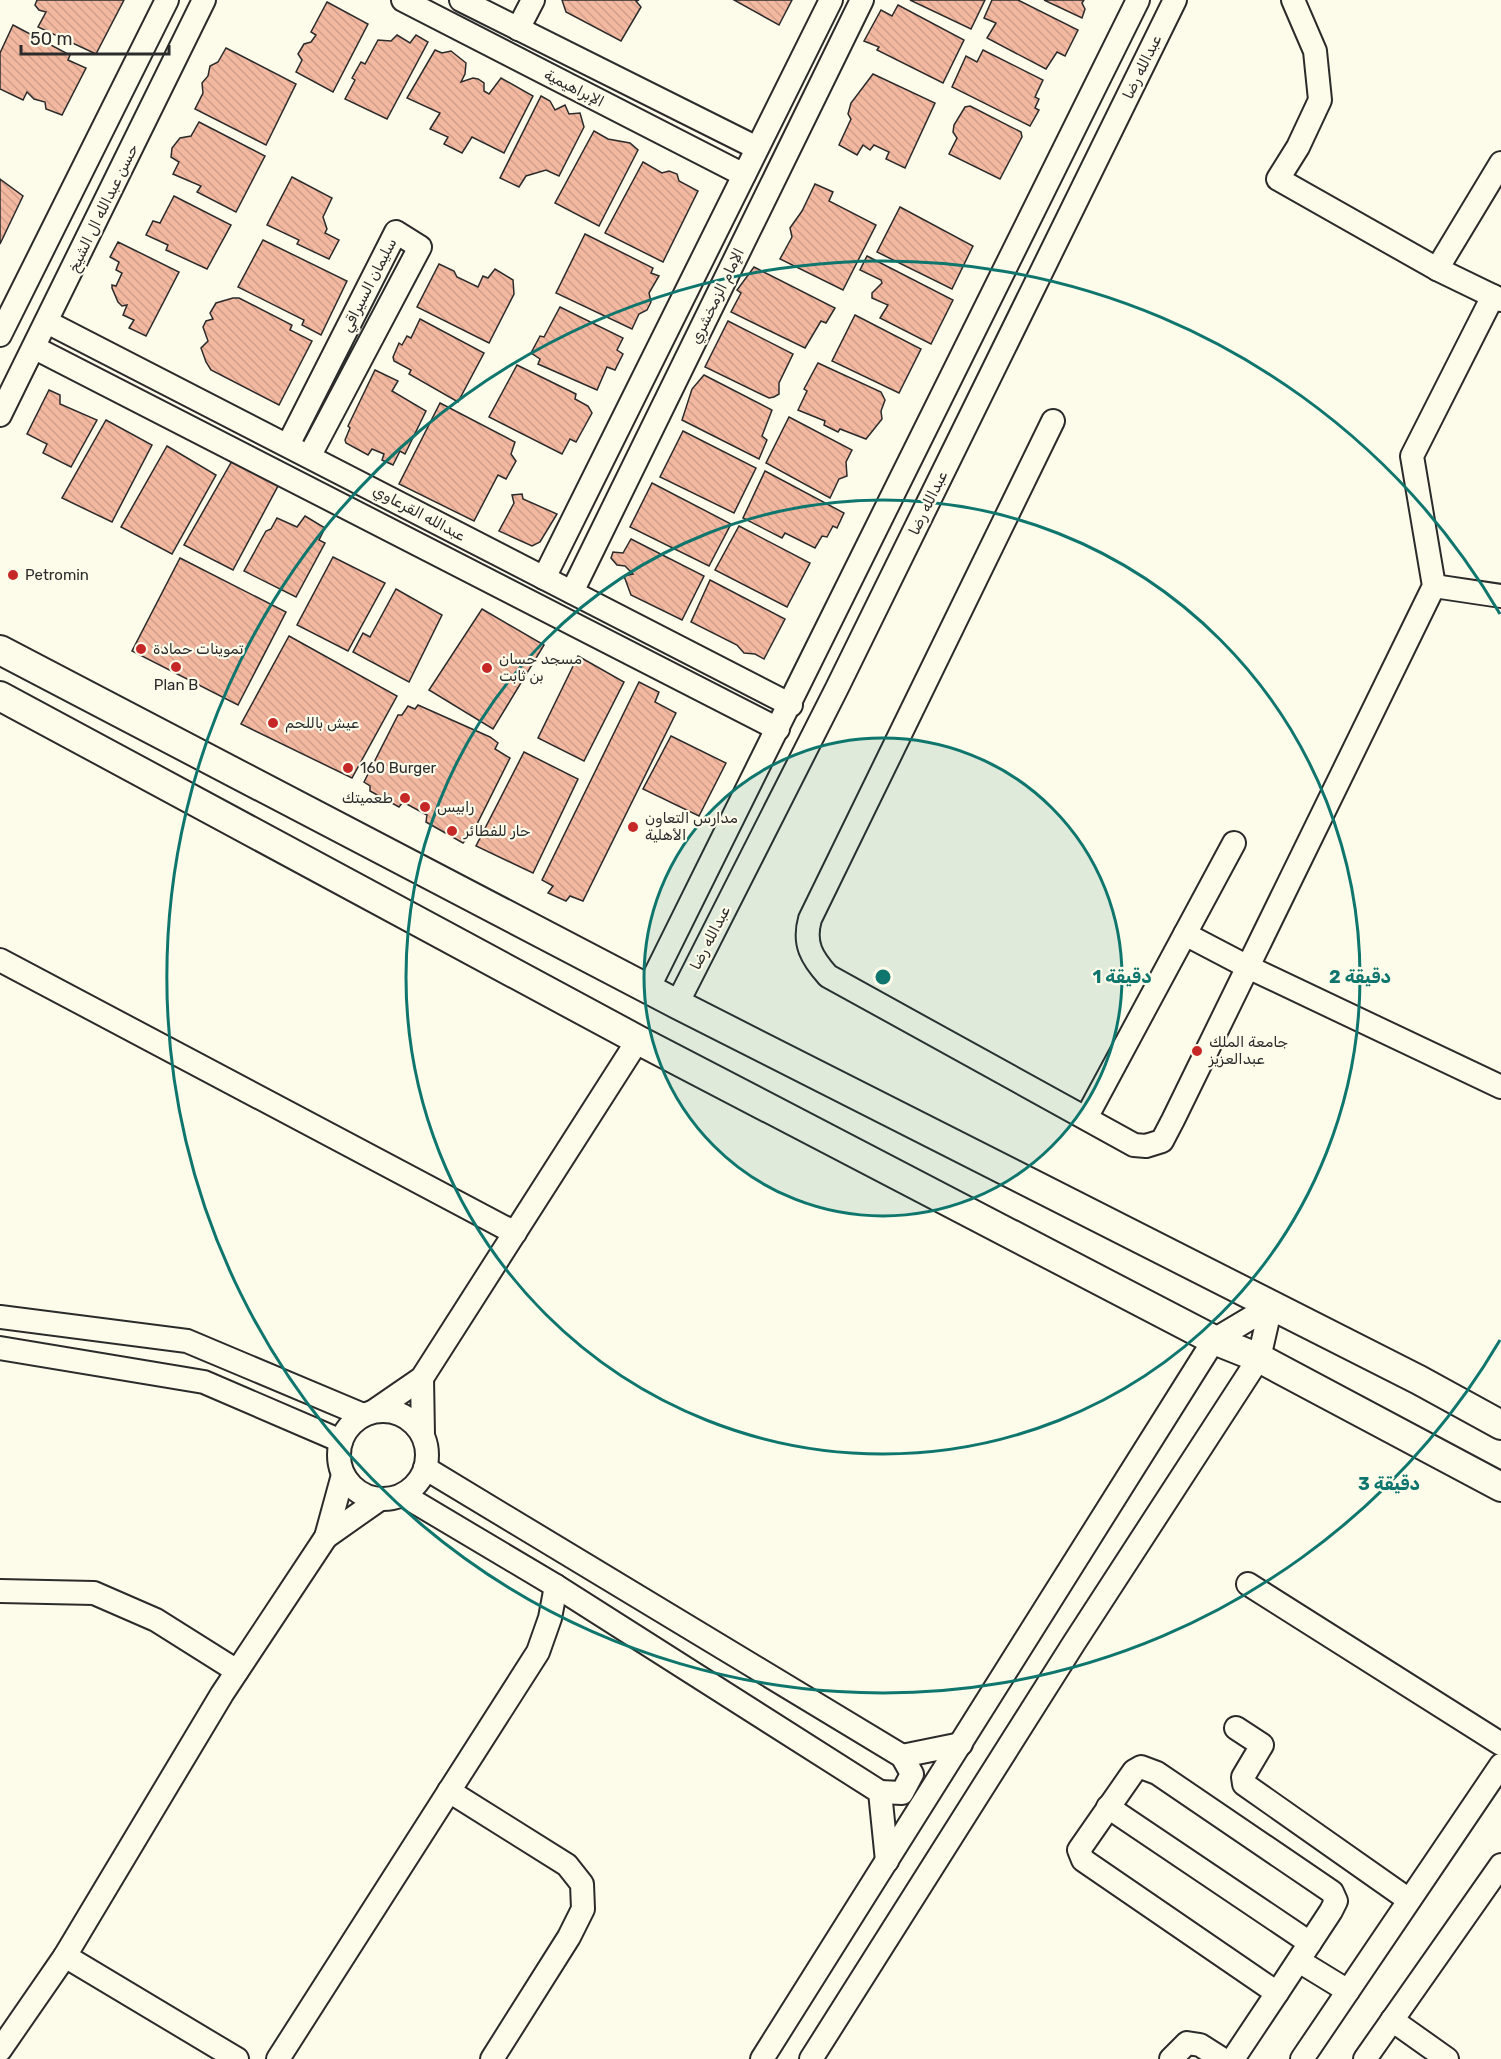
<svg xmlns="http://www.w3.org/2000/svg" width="1501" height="2059" viewBox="0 0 1501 2059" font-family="Rubik,'Noto Sans Arabic',sans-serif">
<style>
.building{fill:url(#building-back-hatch);stroke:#2b2b2b;stroke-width:1.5}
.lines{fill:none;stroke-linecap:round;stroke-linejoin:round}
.minor-casing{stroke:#2b2b2b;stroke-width:26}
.major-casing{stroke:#2b2b2b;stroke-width:32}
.minor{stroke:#fdfbea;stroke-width:22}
.major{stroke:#fdfbea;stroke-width:28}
.ring{fill:none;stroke:#0f766e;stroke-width:3}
.poi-dot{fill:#c62828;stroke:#fdfbea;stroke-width:2}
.labels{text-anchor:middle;stroke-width:4.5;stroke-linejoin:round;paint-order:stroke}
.street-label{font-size:15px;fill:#2b2b2b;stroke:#fdfbea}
.poi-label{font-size:15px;fill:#2b2b2b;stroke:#fdfbea;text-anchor:start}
.centre{fill:#0f766e;stroke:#fdfbea;stroke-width:3}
.ring-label{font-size:18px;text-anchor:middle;font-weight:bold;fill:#0f766e;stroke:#fdfbea;stroke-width:4.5;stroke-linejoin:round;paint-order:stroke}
</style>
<defs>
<pattern id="building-back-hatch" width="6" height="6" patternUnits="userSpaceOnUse" patternTransform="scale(1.5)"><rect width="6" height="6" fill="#f2b8a0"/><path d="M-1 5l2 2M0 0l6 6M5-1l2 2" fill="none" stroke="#d09e8a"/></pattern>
</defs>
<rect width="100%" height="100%" fill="#fdfbea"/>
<!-- building -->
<g class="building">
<path d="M37 0H124L96 54 38 27 46 12 39 10 35 5Z"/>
<path d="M562 0H639L636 1 641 7 621 41 566 12Z"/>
<path d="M734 0H792L779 25Z"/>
<path d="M910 0H985L971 29Z"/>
<path d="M992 0H1018L1078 30 1065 56 1057 52 1046 69 987 38 996 23 984 18Z"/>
<path d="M1044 0H1084L1082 3 1085 9 1082 18Z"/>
<path d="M327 2 368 24 333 92 296 72 302 60 298 54 304 44 311 42 316 35 311 32Z"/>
<path d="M898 5 964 40 943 83 877 50 879 47 864 41 881 10 892 16Z"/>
<path d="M13 25 70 55 68 60 86 68 62 115 46 109 45 102 34 99 27 92 23 100 0 89V53Z"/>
<path d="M397 35 410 43 416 35 428 42 387 119 345 99 355 80 352 78 361 62 365 64 378 40 391 41Z"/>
<path d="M226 48 296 84 266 145 195 109 203 93 202 83 208 76 210 66 218 62Z"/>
<path d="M435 50 442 53 451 51 466 63 465 74 461 82 473 78 478 79 484 83V91L489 94 501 78 533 96 504 153 472 137 462 153 444 144 448 137 430 129 440 113 407 98Z"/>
<path d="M983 50 1043 80 1035 97 1039 99 1035 108 1039 110 1030 126 952 87 966 56 977 62Z"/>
<path d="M873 74 935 103 905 168 886 159 889 152 874 145 870 150 863 145 857 155 839 145 851 119 848 114 851 103Z"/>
<path d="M541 96 550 101 555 110 565 105 569 114 580 113 584 127 559 176 546 170 526 176 519 187 500 178Z"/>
<path d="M970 106 1021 132 1022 137 1000 179 949 154 957 138 953 132 954 125 965 107Z"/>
<path d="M199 122 265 156 236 212 197 192 201 186 173 174 179 162 171 157 172 148 180 138 191 136Z"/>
<path d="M594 131 608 139 630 143 638 150 599 226 555 203Z"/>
<path d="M643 162 662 173 669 171 677 174 679 181 698 191 663 262 605 233Z"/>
<path d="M292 177 332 198 323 217 327 229 325 233 339 240 329 259 297 244 299 240 267 225Z"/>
<path d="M0 179 23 196 0 244Z"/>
<path d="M815 184 833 192 829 201 876 225 843 290 780 259 792 237 790 228 802 211Z"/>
<path d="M174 196 231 225 207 269 166 250 168 245 146 235 153 221 160 223Z"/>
<path d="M900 207 973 246 952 289 877 252Z"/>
<path d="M585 234 653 268 651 273 659 276 649 293 651 302 647 310 639 314 632 329 556 293Z"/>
<path d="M263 240 347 281 321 335 302 325 304 320 238 287Z"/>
<path d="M118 242 179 272 146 336 129 328 134 320 123 315 127 305 122 306 118 302 112 288V285L116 286 122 273 116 270 119 262 110 257Z"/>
<path d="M867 256 953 300 931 344 880 318 888 305 872 298V293L882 283 881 280 860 270Z"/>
<path d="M439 264 454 271 457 277 478 287 483 276 488 278 495 269 513 280 514 294 489 343 417 307Z"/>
<path d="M754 267 835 308 826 323 821 321 805 348 731 312 741 293 737 290Z"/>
<path d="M233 298H239L292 325 290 330 312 341 279 405 211 370 206 362 201 348 208 341 203 327 206 321 213 319 210 313 216 303Z"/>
<path d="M560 307 623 338 617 350 623 354 615 370 607 367 597 390 538 364 540 359 531 353 540 336 544 337Z"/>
<path d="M855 315 921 349 899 393 832 361Z"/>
<path d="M420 319 484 353 458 402 409 374 411 370 394 361 393 357 399 343 402 345 407 336 411 338Z"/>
<path d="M728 321 793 354 779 383V394L774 397 769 398 705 367Z"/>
<path d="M818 363 881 392 885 400 881 411 882 419 866 439 840 429 838 432 824 425 825 421 798 410 807 391 804 389Z"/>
<path d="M517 365 576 394 575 399 588 406 592 413 576 442 570 439 562 454 489 417Z"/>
<path d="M375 370 398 381 392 391 426 411 405 454 400 451 393 465 382 460 384 454 372 449 368 455 346 443 345 440 350 428 348 426Z"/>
<path d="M704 375 772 410 762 436 767 440 759 459 682 420 692 389Z"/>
<path d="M49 390 60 395V404L97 420 71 467 43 453 47 444 27 434Z"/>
<path d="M440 403 515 442 511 454 516 461 506 479 498 475 474 521 399 484Z"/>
<path d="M789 417 852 450 846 462 847 476 839 479 830 498 766 463Z"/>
<path d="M106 420 152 445 112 522 62 498Z"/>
<path d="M683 431 756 468 734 513 660 477Z"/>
<path d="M167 446 216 475 172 554 121 527Z"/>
<path d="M232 461 278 486 233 570 184 545Z"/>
<path d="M765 471 844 513 837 528 833 526 827 537 822 536 815 548 785 533 782 538 743 518Z"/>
<path d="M652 483 731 524 709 566 630 527Z"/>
<path d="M522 494 523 499 557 514 540 542 532 546 499 531 514 503 512 495Z"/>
<path d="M305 516 325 528 319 540 325 543 296 597 244 571 266 531 271 529 277 518 297 527Z"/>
<path d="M739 526 810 563 787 607 715 570Z"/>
<path d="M631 539 704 576 682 620 631 595 624 576 633 574 625 566 617 565 611 558 613 552 623 553Z"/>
<path d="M333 557 385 583 348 651 297 625Z"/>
<path d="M180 558 286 612 238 705 132 651Z"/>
<path d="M710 580 785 619 764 659 755 654 744 653 737 645 691 622Z"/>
<path d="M396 589 442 615 409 682 353 652 363 633 370 637Z"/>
<path d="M482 609 544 645 493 729 429 690Z"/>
<path d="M289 636 397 696 352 778 241 724Z"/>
<path d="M578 656 624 682 584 761 538 738Z"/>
<path d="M639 682 659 692 655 702 676 713 583 901 570 896 566 901 548 893 553 886 542 880Z"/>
<path d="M418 705 490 737 498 743 495 749 510 758 475 828 463 843 426 822 427 815 403 802 399 807 370 791V786L364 782 398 715H402L408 706 415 709Z"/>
<path d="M671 736 726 763 699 816 643 789Z"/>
<path d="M524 752 578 779 533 873 476 846Z"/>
</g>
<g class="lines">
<!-- minor casing -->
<g class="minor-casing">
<g id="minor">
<path d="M403 0 744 175"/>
<path d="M461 0 757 148"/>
<path d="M1293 0 1315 51 1320 100 1298 147 1278 179 1437 269 1501 300"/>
<path d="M518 29 533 0"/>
<path d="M1437 269 1501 163"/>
<path d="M47 322 791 705"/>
<path d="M0 335 167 0"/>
<path d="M35 348 778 729"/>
<path d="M0 415 204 0"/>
<path d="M1053 421 810 919C803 944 812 958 828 976L1134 1145 1146 1146 1162 1141 1173 1120 1434 586 1412 456 1493 296"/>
<path d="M288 445 396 232 420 247 310 455"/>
<path d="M544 578 831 0"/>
<path d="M1434 586 1501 596"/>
<path d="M572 592 862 0"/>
<path d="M1185 934 1248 967 1501 1087"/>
<path d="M0 960 515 1233"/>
<path d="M648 989 1138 0"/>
<path d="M677 1004 837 688 1175 0"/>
<path d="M1086 1118 1234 843"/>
<path d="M0 1317 187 1341 363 1415"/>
<path d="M0 1348 204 1382 341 1441"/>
<path d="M422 1378 423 1435"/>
<circle cx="383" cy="1455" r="44"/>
<path d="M374 1411 422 1378 638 1040"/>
<path d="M425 1468 902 1756 912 1774 902 1793 880 1792"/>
<path d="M403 1495 556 1586 880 1792 887 1861"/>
<path d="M326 1537 380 1499"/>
<path d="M1248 1584 1501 1744"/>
<path d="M0 1591 94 1593 156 1620 237 1671"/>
<path d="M1236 1728 1262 1745 1243 1777 1244 1784 1409 1900"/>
<path d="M902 1756 961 1744"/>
<path d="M1141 1767 1157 1773 1332 1892 1336 1901 1331 1911 1277 1993 1083 1860 1079 1850 1134 1771Z"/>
<path d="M449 1791 567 1865 582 1884 583 1909 569 1937 492 2059"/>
<path d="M1108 1807 1310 1943"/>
<path d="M65 1956 237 2059"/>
<path d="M1299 1961 1348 1991"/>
<path d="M1392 2020 1447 2059"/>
<path d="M0 2050 65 1956 222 1694 326 1537 343 1475"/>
<path d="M278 2059 538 1652 550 1618 556 1586"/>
<path d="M762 2059 1214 1340 1271 1306 1259 1358 1074 1643 811 2059"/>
<path d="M1171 2059 1187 2043 1200 2045 1222 2059"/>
<path d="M1233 2059 1277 1993"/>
<path d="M1302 2059 1501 1765"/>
<path d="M1365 2059 1501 1865"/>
</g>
</g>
<!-- major casing -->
<g class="major-casing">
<g id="major">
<path d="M0 650 677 1004 1419 1380 1501 1425"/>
<path d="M0 696 638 1040 1214 1340 1259 1358 1501 1487"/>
</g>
</g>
<!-- minor -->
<use href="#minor" class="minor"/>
<!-- major -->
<use href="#major" class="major"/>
</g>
<!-- distance rings -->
<circle cx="883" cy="977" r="239" fill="#0f766e" fill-opacity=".12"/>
<g class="ring">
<circle cx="883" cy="977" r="239"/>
<circle cx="883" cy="977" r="477"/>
<path d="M1500 1340A716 716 0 1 1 1500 614"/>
</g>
<!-- markers -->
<g class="poi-dot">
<circle cx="13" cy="575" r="6"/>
<circle cx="141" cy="649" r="6"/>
<circle cx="176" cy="667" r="6"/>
<circle cx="487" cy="668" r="6"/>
<circle cx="273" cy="723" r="6"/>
<circle cx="348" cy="768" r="6"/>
<circle cx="405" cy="798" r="6"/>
<circle cx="425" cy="807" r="6"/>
<circle cx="633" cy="827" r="6"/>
<circle cx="452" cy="831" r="6"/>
<circle cx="1197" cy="1051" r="6"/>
</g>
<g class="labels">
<!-- street labels -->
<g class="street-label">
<text transform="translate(1142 67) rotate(-64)" y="5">عبدالله رضا</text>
<text transform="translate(574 88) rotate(27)" y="5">الإبراهيمية</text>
<text transform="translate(103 208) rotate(-64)" y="5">حسن عبدالله ال الشيخ</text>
<text transform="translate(369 285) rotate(-63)" y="5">سليمان السيراقي</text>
<text transform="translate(717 296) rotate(-64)" y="5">الإمام الزمخشري</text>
<text transform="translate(928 503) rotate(-64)" y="5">عبدالله رضا</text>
<text transform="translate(419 513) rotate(28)" y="5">عبدالله القرعاوي</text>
<text transform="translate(710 938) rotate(-63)" y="5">عبدالله رضا</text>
</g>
<!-- poi labels -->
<g class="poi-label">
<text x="25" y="580">Petromin</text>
<text x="153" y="654">تموينات حمادة</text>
<text x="499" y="664">مسجد حسان<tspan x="499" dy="17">بن ثابت</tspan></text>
<text x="176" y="690" text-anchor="middle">Plan B</text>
<text x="285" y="728">عيش باللحم</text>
<text x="360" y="773">160 Burger</text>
<text x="393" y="803" text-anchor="end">طعميتك</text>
<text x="437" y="812">رابيس</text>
<text x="645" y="823">مدارس التعاون<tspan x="645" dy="17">الأهلية</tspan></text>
<text x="464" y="836">حار للفطائر</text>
<text x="1209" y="1047">جامعة الملك<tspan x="1209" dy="17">عبدالعزيز</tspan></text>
</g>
</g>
<circle cx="883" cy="977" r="9" class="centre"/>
<g class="ring-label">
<text x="1122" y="983">1 دقيقة</text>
<text x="1360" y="983">2 دقيقة</text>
<text x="1389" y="1490">3 دقيقة</text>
</g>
<!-- scale -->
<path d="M21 45v9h148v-9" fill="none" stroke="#2b2b2b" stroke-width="3"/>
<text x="30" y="45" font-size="18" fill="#2b2b2b" stroke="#fdfbea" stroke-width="4.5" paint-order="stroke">50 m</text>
</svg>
